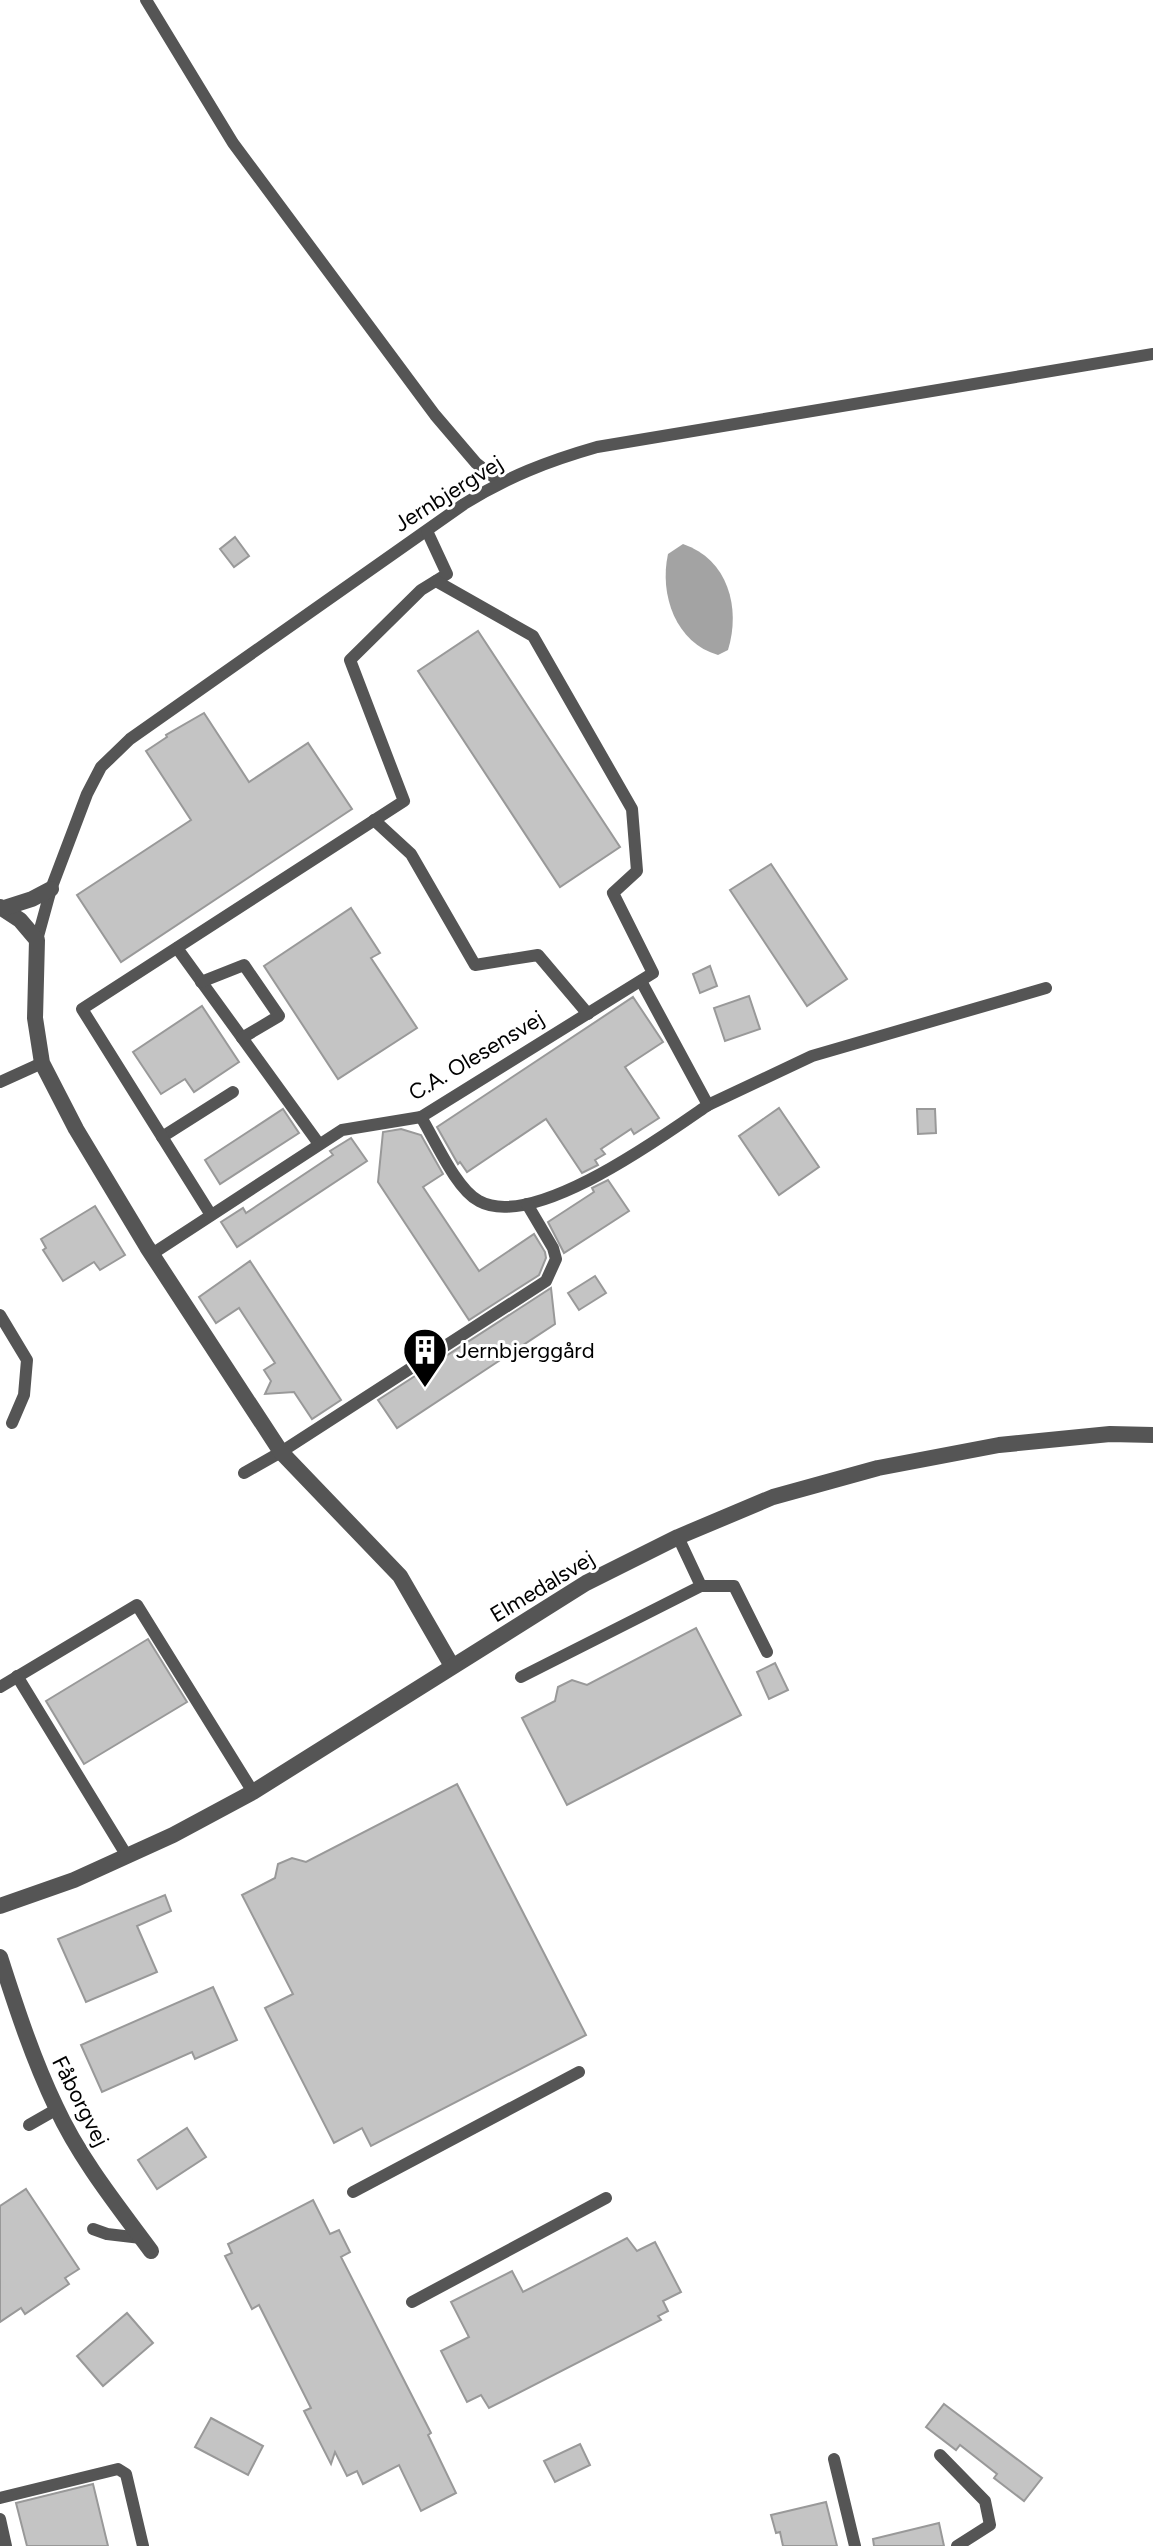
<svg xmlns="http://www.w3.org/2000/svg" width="1153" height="2546" viewBox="0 0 1153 2546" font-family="Figtree,sans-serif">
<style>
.water{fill:#a3a3a3}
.building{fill:#c4c4c4;stroke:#999;stroke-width:2}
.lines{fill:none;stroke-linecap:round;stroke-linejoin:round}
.lane{stroke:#555;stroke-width:12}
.street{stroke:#555;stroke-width:16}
.labels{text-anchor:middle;stroke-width:6;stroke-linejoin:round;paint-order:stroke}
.street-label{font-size:22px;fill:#000;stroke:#fff}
.poi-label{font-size:22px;fill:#000;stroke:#fff;text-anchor:start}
</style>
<rect width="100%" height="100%" fill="#fff"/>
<!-- water -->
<path class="water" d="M683 544C728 559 741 608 728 650L718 655C676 643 659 595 668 554Z"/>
<!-- building -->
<g class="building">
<path d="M235 537 249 556 234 567 220 549Z"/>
<path d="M478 631 620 847 560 887 418 671Z"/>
<path d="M204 713 249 782 308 743 352 809 121 962 77 895 191 820 146 751 167 737 166 735Z"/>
<path d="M771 864 847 979 807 1006 730 890Z"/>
<path d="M351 908 380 953 371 958 417 1028 338 1079 264 966Z"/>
<path d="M710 966 717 986 700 993 693 974Z"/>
<path d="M749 996 760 1029 725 1041 714 1008Z"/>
<path d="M633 997 663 1042 625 1067 659 1118 634 1134 631 1129 601 1149 605 1154 595 1160 598 1165 582 1173 546 1119 467 1172 460 1162 458 1164 437 1127Z"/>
<path d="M202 1006 239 1062 194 1092 185 1079 161 1094 133 1052Z"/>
<path d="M779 1108 819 1167 779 1195 739 1136Z"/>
<path d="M283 1109 299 1133 220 1184 205 1160Z"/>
<path d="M917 1109H935L936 1133 918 1134Z"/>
<path d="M401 1129 421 1135 443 1174 423 1187 479 1271 534 1234 545 1252 546 1258 539 1275 469 1320 378 1182 383 1132Z"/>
<path d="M351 1138 367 1161 237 1247 221 1222 243 1208 246 1213 333 1155 330 1151Z"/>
<path d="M608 1180 629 1211 564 1253 548 1222 594 1192 592 1188Z"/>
<path d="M95 1206 125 1255 100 1270 94 1262 63 1281 43 1250 46 1248 41 1239Z"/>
<path d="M250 1261 341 1400 312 1419 294 1392 265 1394 271 1381 264 1370 275 1363 239 1308 216 1323 199 1297Z"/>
<path d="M595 1276 606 1293 579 1310 568 1293Z"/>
<path d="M551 1288 555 1324 397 1428 378 1400Z"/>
<path d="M696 1628 741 1715 567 1805 522 1718 555 1701 558 1687 572 1680 587 1685Z"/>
<path d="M148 1639 187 1702 84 1764 46 1701Z"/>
<path d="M775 1663 788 1690 769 1699 757 1672Z"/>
<path d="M457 1784 586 2035 371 2146 362 2128 334 2143 265 2008 293 1994 242 1895 275 1878 278 1864 292 1858 306 1862Z"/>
<path d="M165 1895 171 1911 137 1926 157 1972 86 2002 58 1939Z"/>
<path d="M213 1987 237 2040 195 2059 192 2052 102 2092 81 2045Z"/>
<path d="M187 2128 206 2157 157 2189 138 2160Z"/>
<path d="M26 2189 79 2269 65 2278 69 2284 25 2314 21 2308 0 2322V2206Z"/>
<path d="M313 2200 330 2234 339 2230 350 2252 341 2257 431 2433 428 2435 456 2493 421 2511 399 2465 363 2484 357 2471 347 2476 335 2452 331 2464 304 2411 311 2408 259 2305 252 2309 225 2256 232 2253 228 2244Z"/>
<path d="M627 2238 637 2251 655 2242 681 2292 663 2301 668 2311 658 2316 661 2320 489 2408 481 2395 467 2402 441 2351 469 2337 451 2302 512 2271 523 2292Z"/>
<path d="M127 2313 153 2343 103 2386 77 2356Z"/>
<path d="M944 2404 1042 2478 1024 2501 994 2478 997 2474 960 2445 956 2450 926 2427Z"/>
<path d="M211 2418 263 2446 248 2475 195 2447Z"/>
<path d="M580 2444 590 2465 555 2482 544 2461Z"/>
<path d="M93 2484 108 2546H27L16 2503Z"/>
<path d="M826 2502 837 2546H783L780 2532 776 2533 771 2515Z"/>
<path d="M939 2523 944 2546H874L873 2539Z"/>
</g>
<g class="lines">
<!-- lane -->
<g class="lane">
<path d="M146 0 233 143 435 415 476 463 500 482"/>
<path d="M374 820 411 854 475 965 538 955 588 1014"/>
<path d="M37 940 51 889 87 794 101 767 130 739 464 504C507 477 548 461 597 447L1153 354"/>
<path d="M177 948 319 1144"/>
<path d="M201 982 244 965 279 1016 242 1038"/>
<path d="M0 1082 42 1063"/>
<path d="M708 1105 812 1056 1046 988"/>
<path d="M421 1117C435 1140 456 1189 479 1201 533 1231 663 1136 708 1105L641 981"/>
<path d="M162 1137 233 1092"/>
<path d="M211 1215 82 1009 404 801 350 660 421 590 447 574 427 531"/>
<path d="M152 1254 342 1130 421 1117 653 973 613 893 637 871 632 809 533 636 436 581"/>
<path d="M0 1315 27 1360 24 1395 12 1423"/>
<path d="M244 1473 281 1452 546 1281 556 1259 553 1248 527 1204"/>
<path d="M701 1586H734L767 1652"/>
<path d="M17 1676 127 1856"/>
<path d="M521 1677 701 1586 678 1537"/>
<path d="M0 1687 137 1605 253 1792"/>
<path d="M29 2125 57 2109"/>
<path d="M353 2192 579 2072"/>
<path d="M93 2229 107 2234 141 2238"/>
<path d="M412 2302 606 2198"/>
<path d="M940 2455 985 2501 990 2525 957 2546"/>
<path d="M834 2459 855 2546"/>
<path d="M0 2498 118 2469 126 2474 143 2546"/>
<path d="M0 2519 6 2546"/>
</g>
<!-- street -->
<g class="street">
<path d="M0 907 20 920 37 940 35 1018 42 1063 76 1129 147 1247 281 1452 400 1576 452 1666"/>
<path d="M4 908 32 899 51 889"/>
<path d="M0 1906 74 1880 173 1835 253 1792 586 1583 678 1537 773 1497 878 1468 999 1445 1110 1434 1153 1435"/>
<path d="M0 1957C16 2007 33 2059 56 2107 80 2159 117 2205 151 2251"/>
</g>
</g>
<!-- icons -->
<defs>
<g id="building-pin" transform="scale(2.3)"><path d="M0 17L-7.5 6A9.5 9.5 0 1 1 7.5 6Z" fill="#000" stroke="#fff"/><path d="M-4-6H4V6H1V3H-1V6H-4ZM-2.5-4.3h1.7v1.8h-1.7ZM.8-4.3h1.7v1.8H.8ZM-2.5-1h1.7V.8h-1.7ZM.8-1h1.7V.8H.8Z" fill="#fff"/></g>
</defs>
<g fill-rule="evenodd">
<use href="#building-pin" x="425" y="1350"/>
</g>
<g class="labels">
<!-- street labels -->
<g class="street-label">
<text transform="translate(448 493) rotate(-32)" y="8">Jernbjergvej</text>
<text transform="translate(476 1055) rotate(-31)" y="8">C.A. Olesensvej</text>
<text transform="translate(542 1586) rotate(-31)" y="8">Elmedalsvej</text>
<text transform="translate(81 2101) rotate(63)" y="8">Fåborgvej</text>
</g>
<!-- poi labels -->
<g class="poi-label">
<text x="456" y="1358">Jernbjerggård</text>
</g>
</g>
</svg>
